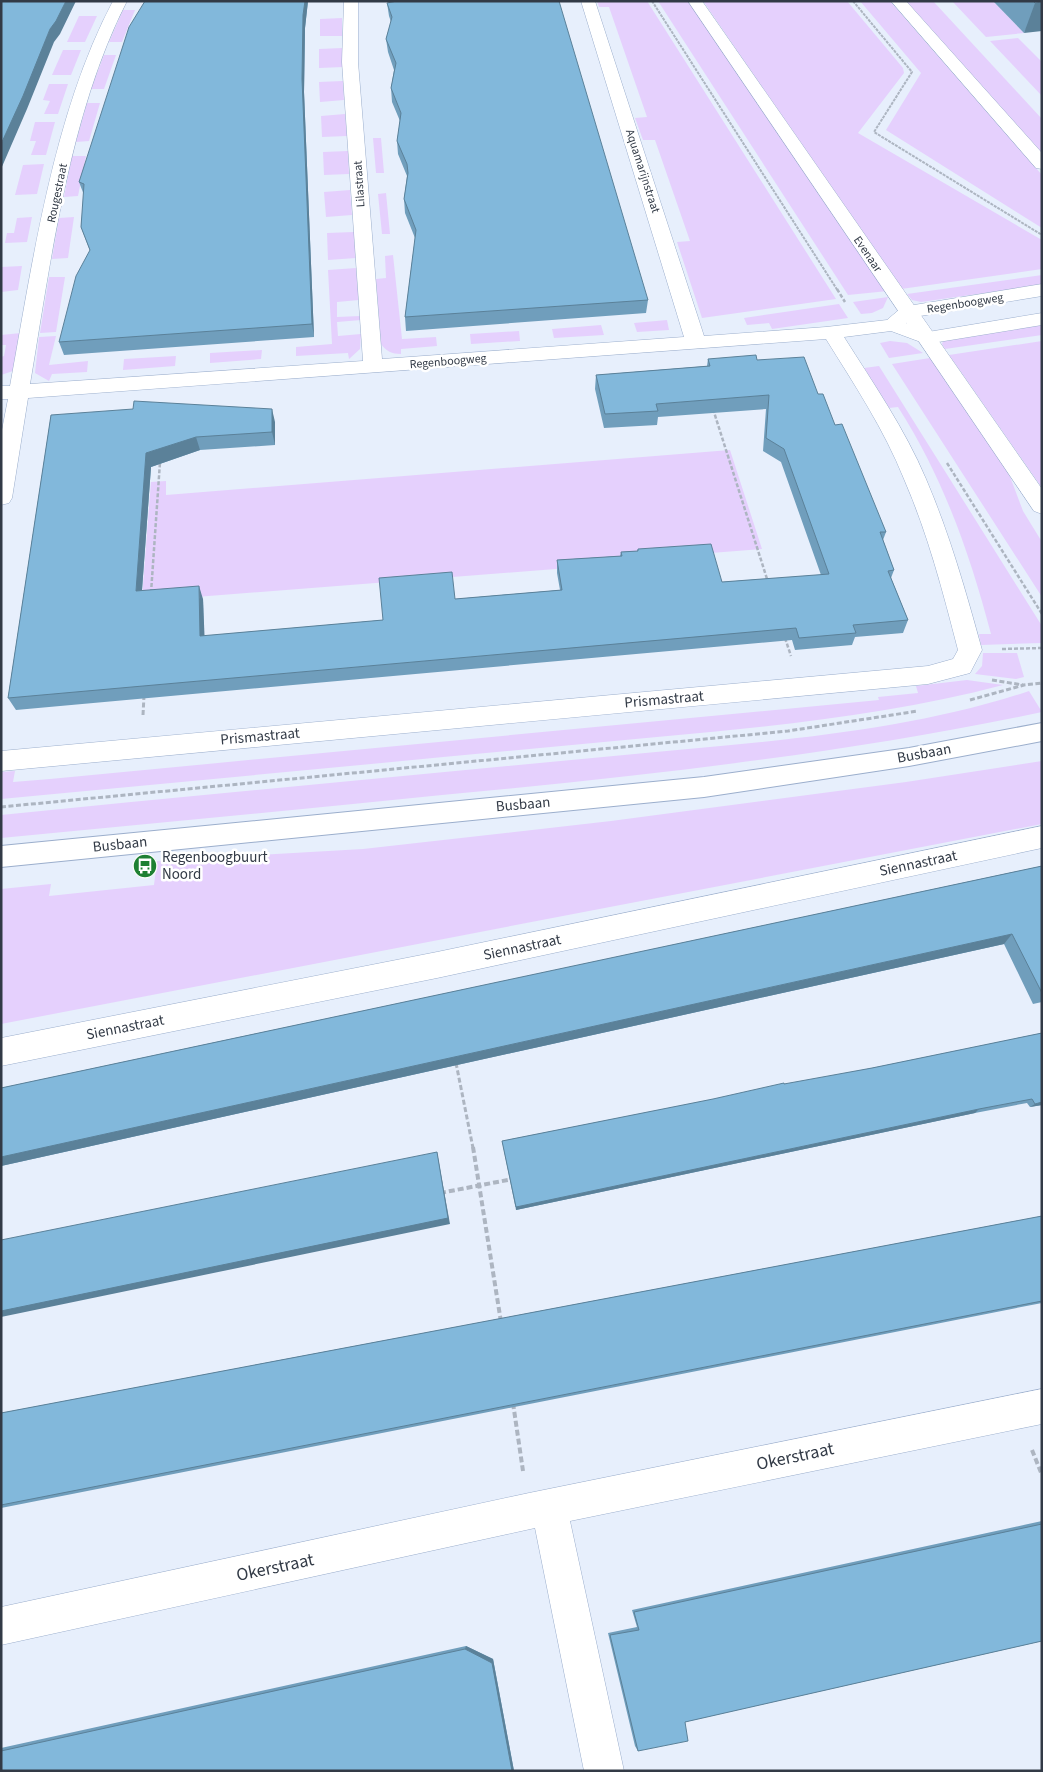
<svg xmlns="http://www.w3.org/2000/svg" width="1043" height="1772" viewBox="0 0 1043 1772" font-family="'Source Sans 3',sans-serif">
<style>
.green{fill:#e5d0fd}
.lines{fill:none;stroke-linecap:round;stroke-linejoin:round}
.lane-casing{stroke:#9baecc;stroke-width:2}
.street-casing{stroke:#9baecc;stroke-width:1}
.secondary-casing{stroke:#9baecc;stroke-width:1}
.path-far3{stroke:#adb5c1;stroke-width:2;stroke-dasharray:3 1;stroke-linecap:butt}
.path-far2{stroke:#adb5c1;stroke-width:2.5;stroke-dasharray:4 2;stroke-linecap:butt}
.path-far1{stroke:#adb5c1;stroke-width:3;stroke-dasharray:5 2.5;stroke-linecap:butt}
.path{stroke:#adb5c1;stroke-width:4;stroke-dasharray:6 3;stroke-linecap:butt}
.lane{fill:#fff;fill-rule:evenodd}
.street{fill:#fff;fill-rule:evenodd}
.secondary{fill:#fff;fill-rule:evenodd}
.wall{fill:#709ebc}
.shaded-wall{fill:#5b8199}
.building{fill:#82b8db;stroke:#5b8199}
.labels{text-anchor:middle;stroke-width:5;stroke-linejoin:round;paint-order:stroke}
.far-street-label{font-size:12px;fill:#323a46;stroke:#fff}
.street-label{font-size:15px;fill:#323a46;stroke:#fff}
.poi-label{font-size:15px;fill:#323a46;stroke:#fff;text-anchor:start}
.near-street-label{font-size:18px;fill:#323a46;stroke:#fff}
</style>
<rect width="100%" height="100%" fill="#e7effc"/>
<!-- green -->
<g class="green">
<path d="M597 1H647L836 299 702 318 677 242 690 241 655 140H643L635 118 647 117 609 7H599Z"/>
<path d="M658 1H689L888 291 848 295Z"/>
<path d="M703 1H847L903 68 904 73 858 133 1042 240V269L901 289Z"/>
<path d="M860 1H890L1042 175V228L886 130 921 73Z"/>
<path d="M903 1H933L1042 119V157Z"/>
<path d="M952 1H993L1024 33 986 37Z"/>
<path d="M123 10H135L122 42H109Z"/>
<path d="M79 16H97L85 42H67Z"/>
<path d="M342 18V36H320V19Z"/>
<path d="M1018 38 1042 62V96L990 41Z"/>
<path d="M342 48 343 67 319 68V49Z"/>
<path d="M63 50H81L71 75H52Z"/>
<path d="M104 55H116L104 89H91Z"/>
<path d="M343 81 344 100 320 102 319 82Z"/>
<path d="M49 84H68L58 114H44L50 101 43 100Z"/>
<path d="M87 103H100L89 141 76 142Z"/>
<path d="M345 114 347 136 322 137 321 116Z"/>
<path d="M35 122H55L46 155H31L36 141H30Z"/>
<path d="M373 138H381L384 173H376Z"/>
<path d="M348 151 349 174 324 175 323 152Z"/>
<path d="M72 156H86L78 196 64 197Z"/>
<path d="M44 164 37 194 15 195 23 165Z"/>
<path d="M350 190 352 215 326 217 324 192Z"/>
<path d="M386 193 390 234H382L378 194Z"/>
<path d="M32 217 27 242 5 243 7 233H14L17 218Z"/>
<path d="M74 217 68 258 52 259 59 218Z"/>
<path d="M354 232 356 258 328 260 327 233Z"/>
<path d="M393 255 402 339 436 337 437 346 401 349V354C392 354 386 351 381 344L376 279 386 278 385 256Z"/>
<path d="M22 266 18 290 1 292V267Z"/>
<path d="M356 268 359 300 337 302V317L360 316 361 320 337 322 338 336 361 334 360 349 349 359 348 353 296 356V347L332 344 328 270Z"/>
<path d="M1042 275V285L921 302 912 300 907 294Z"/>
<path d="M49 277H65L56 332 40 333Z"/>
<path d="M888 297 883 308 872 313 861 314 853 302Z"/>
<path d="M839 304 848 318 772 329 769 323 747 325 744 318Z"/>
<path d="M667 320 669 330 637 332 634 323Z"/>
<path d="M1042 323V335L945 349 942 344 944 339Z"/>
<path d="M601 325 604 335 554 338 552 329Z"/>
<path d="M519 331 520 341 471 344 470 334Z"/>
<path d="M21 333 13 371 1 375V357L4 356 6 345H1V335Z"/>
<path d="M56 336 49 365 88 361 87 372 52 374 49 381 35 373 39 337Z"/>
<path d="M890 341 907 343 923 353 889 358 880 343Z"/>
<path d="M1042 341V488L949 355Z"/>
<path d="M262 350 261 359 210 363V353Z"/>
<path d="M176 356 175 366 123 370 124 359Z"/>
<path d="M930 358 941 370 1009 474 1023 511 1042 542V597L892 364Z"/>
<path d="M879 366 1042 626V643L981 645 979 634H991C970 554 943 477 898 407L889 408 864 368Z"/>
<path d="M730 450 762 549 698 554 594 566 158 600 140 623 151 482 166 481V495Z"/>
<path d="M983 653H1017L1024 677 1016 679 975 674 982 666Z"/>
<path d="M967 680 1003 685C863 722 715 731 572 745 382 763 191 781 1 799V772L15 771 13 782 50 779 879 700 878 697 918 693 916 686Z"/>
<path d="M1029 691 1042 712C844 754 643 776 442 795 295 810 148 824 1 838V815C202 795 402 776 603 757 742 743 895 736 1029 691Z"/>
<path d="M1042 761V824L1 1024V889L51 884 49 896 154 885 157 861 363 849 611 821 906 782Z"/>
</g>
<g class="lines">
<!-- lane casing -->
<g class="lane-casing">
<path id="lane" d="M1042 723V741L909 766 704 797 1 867V846L704 777 909 748Z"/>
</g>
<!-- street casing -->
<g class="street-casing">
<g id="street">
<path d="M113 1H127C69 114 51 260 30 384L363 361 342 62 344 1H358V62L382 359 684 337 581 1H595L704 336 826 327 887 320 901 308 908 306 1042 284V296L914 317 906 323 928 332 1042 313V325L926 344 891 331 844 337C873 383 905 429 926 479 950 535 966 592 982 650L970 673 928 684 1 771V751L928 666 953 659 958 650C943 592 928 534 904 479 884 429 854 384 826 339L28 398 12 498 9 503 1 505V435L8 399H1V386H10C33 261 53 114 113 1Z"/>
<path d="M1042 826V848L437 978 1 1066V1038L437 952Z"/>
<path d="M1042 1389V1424L570 1521 624 1771H584L535 1528 1 1645V1607L529 1493Z"/>
</g>
</g>
<!-- secondary casing -->
<g class="secondary-casing">
<g id="secondary">
<path d="M688 1H702L1042 489V514L1034 511Z"/>
<path d="M891 1H906L1042 153V169L1036 168Z"/>
</g>
</g>
<!-- path-far3 -->
<g class="path-far3">
<path d="M652 1 838 291"/>
<path d="M853 1 912 72 874 132 1042 235"/>
</g>
<!-- path-far2 -->
<g class="path-far2">
<path d="M837 289 845 302"/>
<path d="M713 409 768 582"/>
<path d="M947 463 1042 614"/>
<path d="M151 593 160 462"/>
<path d="M785 638 791 656"/>
<path d="M1002 649 1042 648"/>
</g>
<!-- path-far1 -->
<g class="path-far1">
<path d="M992 680 1023 685"/>
<path d="M970 700 1024 685 1042 683"/>
<path d="M143 715 144 696"/>
<path d="M1 807 788 731 918 711"/>
<path d="M456 1063 473 1148"/>
</g>
<!-- path -->
<g class="path">
<path d="M473 1147 501 1322"/>
<path d="M440 1193 513 1179"/>
<path d="M513 1403 523 1471"/>
<path d="M1032 1450 1042 1475"/>
</g>
<!-- lane -->
<use href="#lane" class="lane"/>
<!-- street -->
<use href="#street" class="street"/>
<!-- secondary -->
<use href="#secondary" class="secondary"/>
</g>
<!-- wall -->
<g class="wall">
<path d="M145 1H308L305 28 304 92 314 337 64 355 59 342 90 251 81 227 84 195 79 182Z"/>
<path d="M993 1H1042L1024 33Z"/>
<path d="M387 3 648 300 646 313 406 331 405 317 415 238 405 213 404 199 407 176 398 154 397 141 400 121 392 102 391 88 394 70 388 52 386 39 391 22 389 16Z"/>
<path d="M708 359 757 360 818 394 835 425 886 532 883 540 894 570 891 578 908 620 903 633 855 637 852 645 795 650 792 640 16 710 8 698 51 415 275 422V445L200 450 151 467 142 590 203 599 204 636 383 620 455 599 560 590 557 573V560L620 556 621 552 637 551 638 549 722 582 821 575 781 462 763 451 766 409 658 417 657 425 604 428 595 389 596 375 707 366Z"/>
<path d="M1042 866V1002L1033 1004 1004 944 1 1166V1088Z"/>
<path d="M1042 1033V1105L1030 1107 1027 1103 975 1113 516 1210 502 1141 872 1068Z"/>
<path d="M1042 1216V1303L1 1508V1413Z"/>
<path d="M1042 1521V1641L685 1722 638 1751 635 1746 608 1633 637 1627 632 1610Z"/>
<path d="M466 1646 493 1659 514 1771H1V1748Z"/>
</g>
<!-- shaded-wall -->
<g class="shaded-wall">
<path d="M66 1H76L60 34 54 42 27 109 1 169V144L50 29Z"/>
<path d="M305 1H308L305 28 304 92 314 337 312 324 302 79 303 15Z"/>
<path d="M1042 2V31L1024 33 1035 3Z"/>
<path d="M272 409 275 422V445L272 432Z"/>
<path d="M196 437 200 450 151 467 141 603 136 591 146 453Z"/>
<path d="M199 586 203 599 205 648 200 636Z"/>
<path d="M1012 934 1004 944 1 1166V1157Z"/>
<path d="M1042 1102V1105L1030 1107 1035 1104Z"/>
<path d="M979 1109 975 1113 516 1210V1207Z"/>
<path d="M437 1152 450 1224 1 1317V1311Z"/>
<path d="M466 1646 493 1659 514 1771H512L465 1649Z"/>
</g>
<!-- building -->
<g class="building">
<path d="M1 1H66L56 21 50 29 23 96 1 144Z"/>
<path d="M145 1H305L303 15 302 79 312 324 59 342 76 276 90 250 81 227 84 184 79 182 129 27Z"/>
<path d="M397 1H559L648 300 405 317 416 230 404 199 408 173 407 164 397 141 401 113 391 88 396 63 386 39 392 17 387 3Z"/>
<path d="M1033 1H1042V2L1035 3Z"/>
<path d="M756 355 757 360 804 357 818 394H823L835 425 842 424 886 532H880L894 570 888 571 908 620 853 625 856 633 799 638 796 628 8 698 51 415 133 409 134 401 272 409V432L196 437 146 453 136 591 199 586 200 636 383 620 379 578 452 572 455 599 562 590 557 560 622 556 621 552 638 551V549L711 544 722 582 829 574 784 449 766 438 769 395 656 404 658 411 605 414 596 375 710 366 708 359Z"/>
<path d="M1042 866V993L1012 934 1 1157V1088Z"/>
<path d="M1042 1033V1102L1035 1104 1032 1099 979 1109 516 1207 502 1141 713 1099 784 1083V1084L872 1068Z"/>
<path d="M437 1152 448 1218 1 1311V1240Z"/>
<path d="M1042 1216V1301L1 1505V1413Z"/>
<path d="M1042 1524V1641L685 1722 688 1741 638 1751 610 1635 639 1630 634 1612Z"/>
<path d="M465 1649 492 1663 512 1771H1V1751Z"/>
</g>
<!-- icons -->
<defs>
<g id="bus-disc" transform="scale(1.25)"><circle r="9.5" fill="#1e8033" stroke="#fff"/><path d="M-5-6H5V4H4V6H2V4H-2V6H-4V4H-5ZM-3.5-4V0h7V-4ZM-3.5 1.2v1.5H-2V1.2ZM2 1.2v1.5H3.5V1.2Z" fill="#fff"/></g>
</defs>
<g fill-rule="evenodd">
<use href="#bus-disc" x="145" y="866"/>
</g>
<g class="labels">
<!-- far-street labels -->
<g class="far-street-label">
<text transform="translate(643 171) rotate(72)" y="4">Aquamarijnstraat</text>
<text transform="translate(359 184) rotate(-94)" y="4">Lilastraat</text>
<text transform="translate(57 193) rotate(-78)" y="4">Rougestraat</text>
<text transform="translate(868 254) rotate(56)" y="4">Evenaar</text>
<text transform="translate(965 303) rotate(-9)" y="4">Regenboogweg</text>
<text transform="translate(448 361) rotate(-5)" y="4">Regenboogweg</text>
</g>
<!-- street labels -->
<g class="street-label">
<text transform="translate(664 699) rotate(-5)" y="5">Prismastraat</text>
<text transform="translate(260 736) rotate(-5)" y="5">Prismastraat</text>
<text transform="translate(924 753) rotate(-10)" y="5">Busbaan</text>
<text transform="translate(523 804) rotate(-5)" y="5">Busbaan</text>
<text transform="translate(120 844) rotate(-6)" y="5">Busbaan</text>
<text transform="translate(918 863) rotate(-12)" y="5">Siennastraat</text>
<text transform="translate(522 947) rotate(-12)" y="5">Siennastraat</text>
<text transform="translate(125 1027) rotate(-11)" y="5">Siennastraat</text>
</g>
<!-- poi labels -->
<g class="poi-label">
<text x="162" y="862">Regenboogbuurt<tspan x="162" dy="17">Noord</tspan></text>
</g>
<!-- near-street labels -->
<g class="near-street-label">
<text transform="translate(795 1456) rotate(-12)" y="6">Okerstraat</text>
<text transform="translate(275 1567) rotate(-12)" y="6">Okerstraat</text>
</g>
</g>
<!-- border -->
<rect width="1043" height="1772" fill="none" stroke="#323a46" stroke-width="5"/>
</svg>
